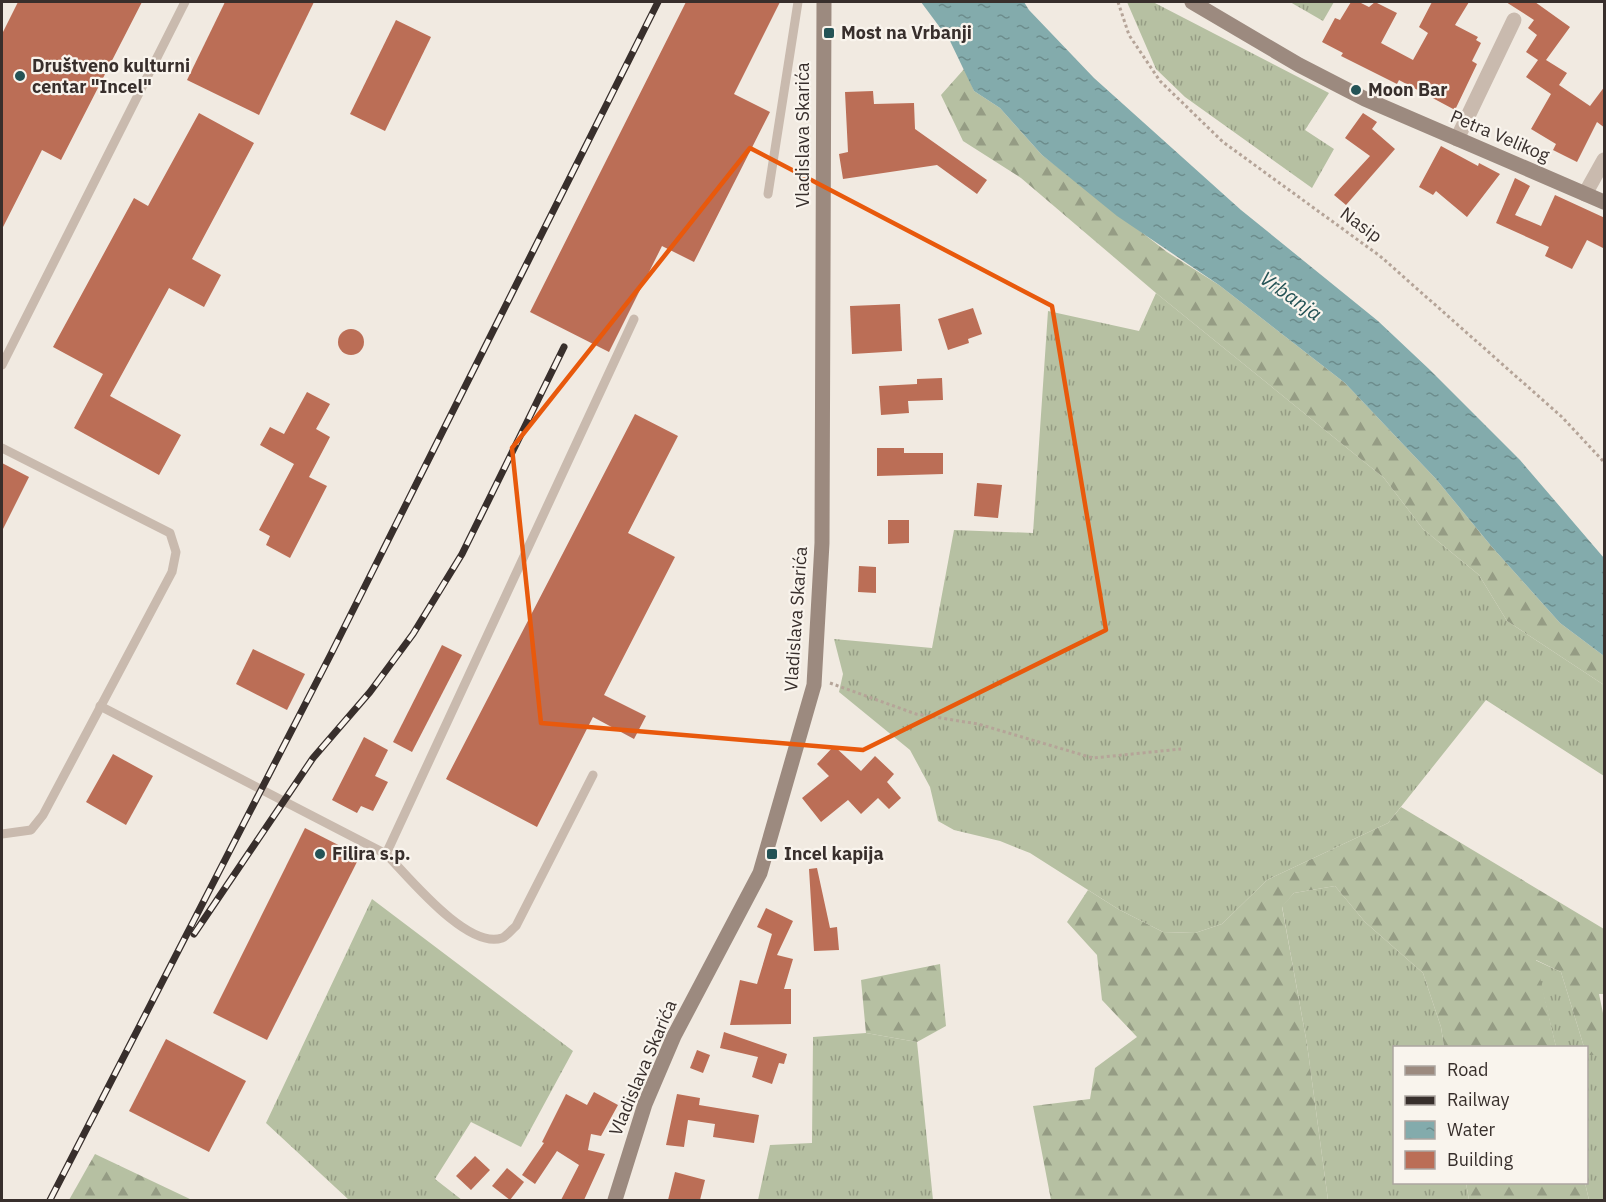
<svg xmlns="http://www.w3.org/2000/svg" width="1606" height="1202" viewBox="0 0 1606 1202" font-family="'IBM Plex Sans',sans-serif">
<style>
.grass{fill:url(#grass-tufts)}
.forest{fill:url(#forest-firs)}
.water{fill:url(#water-ripples)}
.building{fill:#bb6e56}
.lines{fill:none;stroke-linecap:round;stroke-linejoin:round}
.path{stroke:#b5a498;stroke-width:3;stroke-dasharray:3 3;stroke-linecap:butt}
.lane{stroke:#c9baae;stroke-width:9}
.street{stroke:#c9baae;stroke-width:15}
.secondary{stroke:#9c8a7f;stroke-width:15}
.rail-casing{stroke:#382f2c;stroke-width:7}
.rail{stroke:#f9f4ed;stroke-width:4.5;stroke-dasharray:14;stroke-linecap:butt}
.marked{fill:none;stroke:#e8590c;stroke-width:4.5;stroke-linejoin:round}
.poi-dot{fill:#245356;stroke:#f9f4ed;stroke-width:2}
.labels{text-anchor:middle;stroke-width:4.5;stroke-linejoin:round;paint-order:stroke}
.poi-label{font-size:18px;font-weight:bold;fill:#382f2c;stroke:#f9f4ed;text-anchor:start}
.street-label{font-size:18px;fill:#382f2c;stroke:#f9f4ed}
.water-label{font-size:20px;font-style:italic;fill:#245356;stroke:#f9f4ed}
</style>
<defs>
<pattern id="grass-tufts" width="24" height="20" patternUnits="userSpaceOnUse" patternTransform="scale(1.5)"><rect width="24" height="20" fill="#b6c0a2"/><path d="M3 7l-1-3M5 7V3M7 7l1-3M15 17l-1-3M17 17v-4M19 17l1-3" fill="none" stroke="#959c84"/></pattern>
<pattern id="forest-firs" width="22" height="20" patternUnits="userSpaceOnUse" patternTransform="scale(1.5)"><rect width="22" height="20" fill="#b6c0a2"/><path d="M5 1l3.5 6h-7zM16 11l3.5 6h-7z" fill="#959c84"/></pattern>
<pattern id="water-ripples" width="26" height="14" patternUnits="userSpaceOnUse" patternTransform="scale(1.5)"><rect width="26" height="14" fill="#83abac"/><path d="M2 4q2-2 4 0t4 0M15 11q2-2 4 0t4 0" fill="none" stroke="#6c8c8c"/></pattern>
</defs>
<rect width="100%" height="100%" fill="#f1eae1"/>
<!-- grass -->
<g class="grass">
<path d="M1127 2H1153L1329 93 1305 130 1334 149 1312 188 1185 97 1156 69Z"/>
<path d="M1290 2H1334L1323 21Z"/>
<path d="M1156 293 1384 478 1423 529 1479 575 1507 621 1604 685V776L1486 700 1388 823 1267 880 1222 924 1195 933 1163 932 1118 909 1030 853 1000 841 954 830 938 821 930 787 910 750 839 692 843 674 834 639 932 648 954 530 1033 533 1048 311 1139 331Z"/>
<path d="M1335 886 1365 922 1423 973 1441 1027 1444 1047 1394 1048V1182L1466 1183 1469 1200H1328L1307 1044 1282 906 1294 893Z"/>
<path d="M372 899 573 1051 521 1147 471 1122 435 1179 462 1200H349L266 1123Z"/>
<path d="M1535 960 1561 972 1584 1047H1556Z"/>
<path d="M866 1033 917 1042 933 1200H758L770 1145 812 1143 813 1037Z"/>
<path d="M1604 1053V1200H1589L1585 1183 1587 1055Z"/>
</g>
<!-- forest -->
<g class="forest">
<path d="M965 68 974 91 1000 108 1042 155 1167 252 1219 285 1345 383 1436 479 1492 547 1560 623 1604 656V685L1507 621 1479 575 1423 529 1384 478 1156 293 1021 178 963 141 941 95Z"/>
<path d="M1401 807 1604 929V994H1599L1604 1018V1055H1587L1586 1048 1584 1047 1561 972 1536 960 1556 1047H1444L1441 1027 1423 973 1365 922 1335 886 1294 893 1282 907 1307 1044 1328 1200H1051L1033 1106 1090 1099 1095 1068 1137 1037 1102 1000 1097 955 1067 922 1088 890 1118 909 1163 932 1195 933 1222 924 1267 880 1388 823Z"/>
<path d="M940 964 946 1026 917 1042 866 1033 861 980Z"/>
<path d="M95 1154 192 1200H69Z"/>
<path d="M1466 1183H1585L1589 1200H1469Z"/>
</g>
<!-- water -->
<path class="water" d="M921 2H1024L1029 10 1094 78 1241 210 1378 321 1430 370 1520 460 1604 558V656L1560 623 1492 547 1436 479 1345 383 1219 285 1117 216 1042 155 1000 108 974 91 950 41Z"/>
<!-- building -->
<g class="building">
<path d="M18 2H142L61 160 42 150 2 229V34Z"/>
<path d="M225 2H314L259 115 187 80Z"/>
<path d="M686 2H780L734 94 770 112 694 262 662 246 609 352 530 312Z"/>
<path d="M1351 2H1359L1369 7 1375 2 1397 13 1381 43 1413 60 1428 33 1419 27 1432 2H1469L1455 25 1478 37 1476 40 1481 43 1472 61 1477 64 1455 110 1399 80 1397 84 1341 56 1343 53 1322 42 1335 18 1340 20Z"/>
<path d="M1506 2H1535L1570 27 1546 60 1567 73 1559 85 1590 106 1605 86V128L1597 122 1577 162 1553 150 1556 144 1531 129 1551 94 1526 77 1538 60 1526 52 1537 35 1528 28 1534 20Z"/>
<path d="M396 20 431 37 385 131 350 114Z"/>
<path d="M873 91 874 104 914 103 915 129 987 180 977 194 937 165 843 179 839 154 848 152 845 92Z"/>
<path d="M199 113 254 143 192 259 221 275 204 307 169 288 110 396 181 435 159 475 74 428 103 374 53 347 134 198 148 206Z"/>
<path d="M1363 113 1377 122 1372 129 1395 149 1346 205 1334 195 1370 156 1345 138Z"/>
<path d="M1441 146 1478 166 1479 163 1500 174 1467 217 1436 191 1433 195 1419 187Z"/>
<path d="M1515 178 1530 186 1515 215 1541 226 1555 195 1605 218V249L1587 240 1572 269 1545 256 1549 247 1496 223Z"/>
<path d="M900 304 902 351 852 354 850 306Z"/>
<path d="M973 308 982 334 968 339 969 343 948 350 938 319Z"/>
<circle cx="351" cy="342" r="13"/>
<path d="M942 378 943 400 908 401 909 413 881 415 879 386 917 384V379Z"/>
<path d="M307 392 330 404 316 429 330 437 309 477 327 486 290 558 266 545 270 536 259 530 294 464 260 445 270 427 284 434Z"/>
<path d="M635 414 678 436 628 533 675 557 604 695 646 716 634 739 593 717 537 827 446 779Z"/>
<path d="M877 448H904V453H943V474L877 476Z"/>
<path d="M2 463 29 477 2 531Z"/>
<path d="M977 483 1002 485 998 518 974 516Z"/>
<path d="M888 520H909V543L888 544Z"/>
<path d="M859 566 876 567V593L858 592Z"/>
<path d="M442 645 462 655 412 752 393 742Z"/>
<path d="M253 649 305 674 287 710 236 684Z"/>
<path d="M364 737 388 750 375 776 388 782 373 811 361 806 357 813 332 800Z"/>
<path d="M834 746 861 771 875 756 894 774 887 782 901 798 889 809 878 798 861 814 848 800 821 822 802 798 829 776 817 764Z"/>
<path d="M113 754 153 776 126 825 86 802Z"/>
<path d="M305 828 360 856 267 1040 213 1013Z"/>
<path d="M817 868 830 928 837 927 839 950 814 951 809 869Z"/>
<path d="M766 908 793 921 777 955 793 959 784 989H791V1024L730 1025 740 980 757 984 772 934 757 927Z"/>
<path d="M724 1032 787 1054 784 1064 779 1063 772 1084 752 1077 758 1057 720 1048Z"/>
<path d="M166 1039 246 1081 209 1152 129 1111Z"/>
<path d="M697 1050 710 1055 703 1073 690 1068Z"/>
<path d="M594 1092 618 1105 601 1136 591 1134 588 1150 605 1154 584 1200H561L579 1165 557 1151 535 1184 522 1175 544 1143 542 1142 566 1094 587 1105Z"/>
<path d="M677 1094 700 1098 699 1105 759 1115 754 1143 713 1137 715 1124 688 1120 684 1147 666 1145Z"/>
<path d="M475 1156 490 1170 471 1190 456 1176Z"/>
<path d="M507 1168 524 1182 510 1200 492 1186Z"/>
<path d="M675 1172 705 1180 700 1200H668Z"/>
</g>
<g class="lines">
<!-- path -->
<g class="path">
<path d="M1118 2 1129 35 1160 81 1223 142 1380 256 1562 417 1604 462"/>
<path d="M830 683 916 714 978 724 1093 758 1181 749"/>
</g>
<!-- lane -->
<g class="lane">
<path d="M768 194 798 2"/>
<path d="M2 365 185 2"/>
<path d="M2 448 170 533 176 552 172 572 43 815 31 830 2 834"/>
<path d="M100 706 386 854 634 319"/>
<path d="M386 854C408 876 467 950 502 938 507 936 512 929 516 926L593 775"/>
</g>
<!-- street -->
<g class="street">
<path d="M1457 139 1514 20"/>
<path d="M1585 194 1604 160"/>
</g>
<!-- secondary -->
<g class="secondary">
<path d="M1192 2 1299 65 1365 99 1604 202"/>
<path d="M615 1200 645 1104 674 1036 760 873 814 685 822 543 824 2"/>
</g>
<!-- rail casing -->
<g class="rail-casing">
<g id="rail">
<path d="M194 934 313 758 370 692 413 634 462 554 564 347"/>
<path d="M50 1200 332 652 658 2"/>
</g>
</g>
<!-- rail -->
<use href="#rail" class="rail"/>
</g>
<!-- marked area -->
<path class="marked" d="M750 148 1052 306 1106 630 863 750 541 723 512 448Z"/>
<!-- markers -->
<g class="poi-dot">
<rect x="823" y="27" width="12" height="12" rx="3"/>
<circle cx="20" cy="76" r="6"/>
<circle cx="1356" cy="90" r="6"/>
<circle cx="320" cy="854" r="6"/>
<rect x="766" y="848" width="12" height="12" rx="3"/>
</g>
<g class="labels">
<!-- poi labels -->
<g class="poi-label">
<text x="841" y="39">Most na Vrbanji</text>
<text x="32" y="72">Društveno kulturni<tspan x="32" dy="21">centar "Incel"</tspan></text>
<text x="1368" y="96">Moon Bar</text>
<text x="332" y="860">Filira s.p.</text>
<text x="784" y="860">Incel kapija</text>
</g>
<!-- street labels -->
<g class="street-label">
<text transform="translate(803 135) rotate(-90)" y="6">Vladislava Skarića</text>
<text transform="translate(1500 136) rotate(23)" y="6">Petra Velikog</text>
<text transform="translate(1361 225) rotate(36)" y="6">Nasip</text>
<text transform="translate(796 619) rotate(-86)" y="6">Vladislava Skarića</text>
<text transform="translate(643 1068) rotate(-67)" y="6">Vladislava Skarića</text>
</g>
<!-- water labels -->
<g class="water-label">
<text transform="translate(1291 296) rotate(35)" y="7">Vrbanja</text>
</g>
</g>
<!-- border -->
<rect width="1606" height="1202" fill="none" stroke="#382f2c" stroke-width="6"/>
<!-- legend -->
<rect x="1393" y="1046" width="195" height="138" fill="#f9f4ed" stroke="#aca5a0" stroke-width="1.5"/>
<rect x="1405" y="1066" width="30" height="9" fill="#9c8a7f" stroke="#aca5a0" stroke-width="1.5"/>
<text x="1447" y="1076" font-size="18" fill="#382f2c">Road</text>
<rect x="1405" y="1096" width="30" height="9" fill="#382f2c" stroke="#aca5a0" stroke-width="1.5"/>
<text x="1447" y="1106" font-size="18" fill="#382f2c">Railway</text>
<rect x="1405" y="1121" width="30" height="18" fill="url(#water-ripples)" stroke="#aca5a0" stroke-width="1.5"/>
<text x="1447" y="1136" font-size="18" fill="#382f2c">Water</text>
<rect x="1405" y="1151" width="30" height="18" fill="#bb6e56" stroke="#aca5a0" stroke-width="1.5"/>
<text x="1447" y="1166" font-size="18" fill="#382f2c">Building</text>
</svg>
